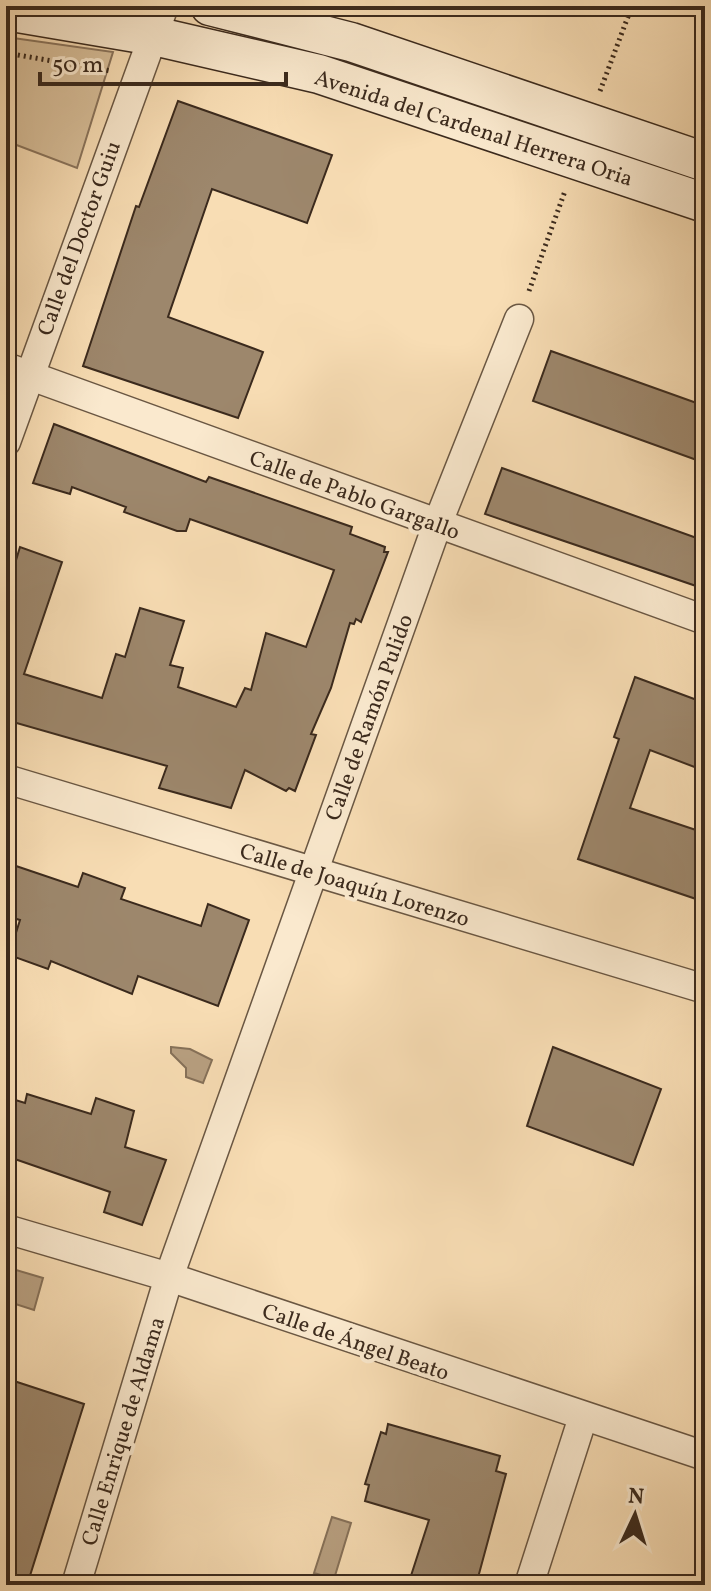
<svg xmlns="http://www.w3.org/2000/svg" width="711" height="1591" viewBox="0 0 711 1591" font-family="Vollkorn,serif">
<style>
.green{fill:#d8bf9a;stroke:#8a745c;stroke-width:2}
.water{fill:#b8a081;stroke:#867159;stroke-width:2}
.building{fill:#9d876c;stroke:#3b2a1d;stroke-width:2}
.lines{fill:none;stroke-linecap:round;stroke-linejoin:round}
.street-casing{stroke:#6a5743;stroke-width:31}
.secondary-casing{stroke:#3b2a1d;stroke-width:41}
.path{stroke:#3b2a1d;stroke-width:5;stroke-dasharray:2 4;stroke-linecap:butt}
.street{stroke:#fae9ce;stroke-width:28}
.secondary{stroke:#fae9ce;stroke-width:38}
.labels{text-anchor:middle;stroke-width:8;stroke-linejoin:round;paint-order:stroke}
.street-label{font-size:22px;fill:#3b2a1d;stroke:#fae9ce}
</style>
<rect width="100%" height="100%" fill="#f8ddb4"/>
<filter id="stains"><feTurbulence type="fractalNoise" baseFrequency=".0025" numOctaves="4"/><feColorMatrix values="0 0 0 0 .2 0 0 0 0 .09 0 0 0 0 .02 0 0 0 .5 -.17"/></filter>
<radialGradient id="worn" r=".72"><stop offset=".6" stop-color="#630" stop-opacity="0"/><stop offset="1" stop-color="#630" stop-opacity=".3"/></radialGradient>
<!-- green -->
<path class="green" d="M6 37 113 52 77 168 6 141Z"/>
<!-- water -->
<g class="water">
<path d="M171 1047 190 1049 212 1060 203 1083 186 1077V1068L171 1053Z"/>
<path d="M6 1267 43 1278 34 1310 6 1301Z"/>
<path d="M332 1517 351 1523 334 1579 314 1573Z"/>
</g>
<!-- building -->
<g class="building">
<path d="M178 101 332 155 307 223 212 189 168 317 263 352 238 418 83 366 136 206 139 207Z"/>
<path d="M551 351 705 406V463L533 401Z"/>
<path d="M54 424 206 482 209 477 352 527 350 534 385 547 384 552H388L361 622 356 619 354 624 350 623 331 688 311 734 316 735 295 791 289 788 286 791 245 770 231 808 159 788 167 766 6 720V607L10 596 6 595 7 590 20 547 62 562 24 674 102 698 116 654 125 657 140 608 184 621 170 665 183 668 178 687 236 707 245 688 251 690 266 633 306 647 334 570 190 519 186 531H177L124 512 126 507 72 487 70 494 33 483Z"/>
<path d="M502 468 705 541V589L485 514Z"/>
<path d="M635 677 705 703V771L650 750 630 808 705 833V902L578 859 619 739 614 737Z"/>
<path d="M16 866 78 887 83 873 125 888 121 899 201 926 208 904 249 920 218 1006 138 976 132 994 51 961 48 969 9 955 20 920 6 916V873L12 875Z"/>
<path d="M553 1047 661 1089 633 1165 527 1126Z"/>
<path d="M27 1094 91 1114 96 1098 134 1111 125 1147 166 1160 142 1225 104 1212 110 1192 6 1156V1097L25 1103Z"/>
<path d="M14 1381 84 1404 28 1582 6 1575V1406Z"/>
<path d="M388 1424 500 1456 496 1471 506 1474 476 1585H408L429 1520 365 1501 369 1485 365 1484 381 1432 386 1434Z"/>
</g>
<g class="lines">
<!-- street casing -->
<g class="street-casing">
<g id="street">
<path d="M6 367 705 620"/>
<path d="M6 442 164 6"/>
<path d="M6 779 705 989"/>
<path d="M6 1229 169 1277 705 1456"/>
<path d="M76 1585 169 1277 437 525 519 319"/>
<path d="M529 1585 583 1417"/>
</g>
</g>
<!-- secondary casing -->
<g class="secondary-casing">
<g id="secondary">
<path d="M210 6 351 42 705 162"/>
<path d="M6 11 154 36 319 74 705 203"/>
</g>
</g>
<!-- path -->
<g class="path">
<path d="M6 53 111 71"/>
<path d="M600 91 632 6"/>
<path d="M529 291 565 191"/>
</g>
<!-- street -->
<use href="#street" class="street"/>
<!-- secondary -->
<use href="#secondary" class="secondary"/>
</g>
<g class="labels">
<!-- street labels -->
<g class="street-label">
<text transform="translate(474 127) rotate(18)" y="8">Avenida del Cardenal Herrera Oria</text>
<text transform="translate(78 238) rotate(-70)" y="8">Calle del Doctor Guiu</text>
<text transform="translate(355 494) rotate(20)" y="8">Calle de Pablo Gargallo</text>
<text transform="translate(368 717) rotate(-70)" y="8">Calle de Ramón Pulido</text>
<text transform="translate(355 884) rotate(17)" y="8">Calle de Joaquín Lorenzo</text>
<text transform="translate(356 1341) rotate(19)" y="8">Calle de Ángel Beato</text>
<text transform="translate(122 1431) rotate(-73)" y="8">Calle Enrique de Aldama</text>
</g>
</g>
<!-- margin -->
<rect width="711" height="1591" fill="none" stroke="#f8ddb4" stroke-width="32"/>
<rect x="8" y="8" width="695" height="1575" fill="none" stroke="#3b2a1d" stroke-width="4"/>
<rect x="16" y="16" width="679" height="1559" fill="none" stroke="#3b2a1d" stroke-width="2"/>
<!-- north arrow -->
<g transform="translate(635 1515) rotate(4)" stroke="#fae9ce" stroke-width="6" paint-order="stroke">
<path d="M0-6L14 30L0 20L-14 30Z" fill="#3b2a1d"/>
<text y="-12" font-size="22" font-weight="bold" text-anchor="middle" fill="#3b2a1d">N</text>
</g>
<!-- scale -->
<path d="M40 72v12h246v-12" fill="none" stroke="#3b2a1d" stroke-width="4"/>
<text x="52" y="72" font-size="24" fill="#3b2a1d" stroke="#fae9ce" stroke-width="6" paint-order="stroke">50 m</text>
<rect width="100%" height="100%" filter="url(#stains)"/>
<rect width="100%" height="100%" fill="url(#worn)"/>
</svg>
